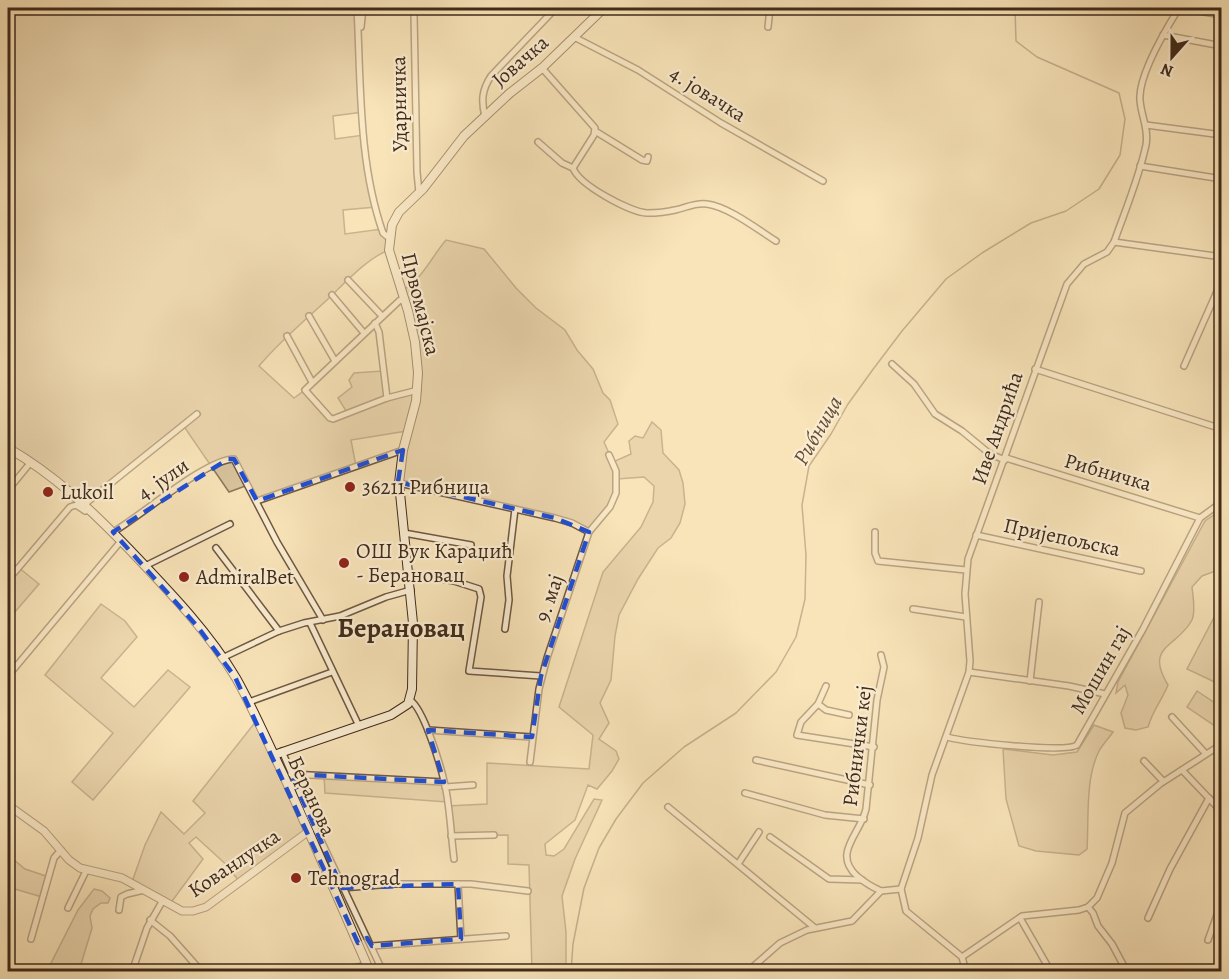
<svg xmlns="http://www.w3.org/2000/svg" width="1229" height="979" viewBox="0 0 1229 979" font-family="Alegreya,serif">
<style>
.green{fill:#d9c49e;stroke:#8c775c;stroke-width:1.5}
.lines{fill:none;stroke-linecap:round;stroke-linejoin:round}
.stream{stroke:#897459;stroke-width:1.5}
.minor-casing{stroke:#6e5841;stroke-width:8}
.tertiary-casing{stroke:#6e5841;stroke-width:9}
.secondary-casing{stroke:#3f2a19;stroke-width:10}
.minor{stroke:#fbedd2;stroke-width:5}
.tertiary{stroke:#fbedd2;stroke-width:7}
.secondary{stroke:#fbedd2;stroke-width:8}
.marked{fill:none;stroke:#1d4ed8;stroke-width:4.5;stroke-dasharray:12 8;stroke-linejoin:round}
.poi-dot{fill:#8f2418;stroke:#fbedd2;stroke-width:2}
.labels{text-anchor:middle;stroke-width:4.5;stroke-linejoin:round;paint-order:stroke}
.street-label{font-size:21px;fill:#3f2a19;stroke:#fbedd2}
.poi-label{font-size:21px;fill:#3f2a19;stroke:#fbedd2;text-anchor:start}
.water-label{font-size:22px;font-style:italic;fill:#644f39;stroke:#fbedd2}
.district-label{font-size:27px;font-weight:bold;fill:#3f2a19;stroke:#fbedd2}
</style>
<rect width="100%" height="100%" fill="#f9e4b9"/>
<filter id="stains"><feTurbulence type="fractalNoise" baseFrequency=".00333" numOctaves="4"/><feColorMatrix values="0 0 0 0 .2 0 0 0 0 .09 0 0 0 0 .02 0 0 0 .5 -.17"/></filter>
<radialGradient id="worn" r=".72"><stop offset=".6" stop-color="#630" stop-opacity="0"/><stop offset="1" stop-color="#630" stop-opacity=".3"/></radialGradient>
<!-- green -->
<g class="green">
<path d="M8 8H363L359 43 363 112 333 116 335 139 364 135 376 207 343 210 345 234 382 229 389 238V250C367 258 344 284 327 300 304 321 279 342 259 366L294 398 305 390 330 418 348 414 338 398 352 387 349 380 354 373 383 371 387 398 417 390 418 371 402 291C424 277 430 259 446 240L484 249 516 288 536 308 565 330 577 350 593 369 603 393 610 400 618 424 604 442 613 462 631 454 629 441 635 436 643 438 652 422 661 430 663 453 679 470 683 483 685 504 680 523 671 538 658 548 638 579 619 615 615 636 611 680 600 703 609 723 599 739 616 751 619 759 612 771 597 789 588 785 575 820 545 844 546 855 554 856 564 849 594 799 602 800 575 859 562 896 566 932V971H532L529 865 508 864V835L451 836 447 806 487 804V763L589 769 593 735 559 707 603 572 641 527 653 502 654 486 644 477 617 479 613 500 589 532 580 526 399 483 407 431 351 440 356 466 257 501 248 485 229 492 183 425 85 504 8 448Z"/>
<path d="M1221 510V569L1202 576 1192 587C1193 597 1196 611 1192 620 1177 648 1144 645 1168 685 1162 700 1152 712 1148 727L1136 730 1125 728 1121 713 1128 695 1125 685 1116 693 1118 682 1205 521Z"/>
<path d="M18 567 39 584 8 620V580Z"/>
<path d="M101 604 125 621 137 637 101 678 134 707 168 670 190 687 93 800 72 782 113 733 45 675Z"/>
<path d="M1221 604V685L1187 669Z"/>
<path d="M1197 691 1221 707V730L1187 707Z"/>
<path d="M257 720 309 831 240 882 230 870 231 869 196 837 189 843 203 859 170 904 132 882 145 845 161 812 184 834 205 813 193 801Z"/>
<path d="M1094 725 1113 732C1109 738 1103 744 1099 751 1085 779 1089 819 1087 849L1079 855 1036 851 1019 846 1006 799 1003 749 1053 755 1077 752Z"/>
<path d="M324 776 444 782 447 802 325 793Z"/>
<path d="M13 859 25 869 49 877 42 897 8 887V863Z"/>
<path d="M94 889 102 891 110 898 108 903H101L93 909 90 916 92 928 79 971H47L78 910Z"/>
</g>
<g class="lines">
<!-- stream -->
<path class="stream" d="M571 972 573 944 584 888 599 848 616 819 643 783 684 747 736 713 776 672 796 637 805 599 806 555 802 505 809 466 831 434 848 404 874 368 902 331 946 279 982 253 1031 223 1066 211 1099 189 1120 155 1125 119 1119 93 1037 57 1016 41 1015 8"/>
<!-- minor casing -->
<g class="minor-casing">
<g id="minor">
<path d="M357 8C361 82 358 162 383 233L389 238"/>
<path d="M1180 8 1222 15"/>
<path d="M414 14 417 172 419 193"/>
<path d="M361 27 363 8"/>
<path d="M768 27 770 8"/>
<path d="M1163 35 1222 46"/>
<path d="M574 37 638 70 721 123 823 181"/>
<path d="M542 68 595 128 594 135 573 168C579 185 630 212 647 213 656 213 667 212 675 210 685 208 696 202 707 204 729 207 757 229 776 241"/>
<path d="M485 117C481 100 482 90 491 76L556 8"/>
<path d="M1146 125 1222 135"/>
<path d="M595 131 642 160 647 161 648 157"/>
<path d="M538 142 562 163 573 168"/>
<path d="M1140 166 1222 179"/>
<path d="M1114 242 1222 257"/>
<path d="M348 280 382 316"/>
<path d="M332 295 364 333"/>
<path d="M404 298 399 301 305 390 330 418 333 419 387 398 418 390"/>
<path d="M309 316 335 361"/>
<path d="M375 323 379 332 387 398"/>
<path d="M287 336 312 382"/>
<path d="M892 364 914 384 935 414 962 431 990 454 1005 460"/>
<path d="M1184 366 1222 280"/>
<path d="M1035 369 1222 429"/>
<path d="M1217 427 1222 418"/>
<path d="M1006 458 1200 518"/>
<path d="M399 483 555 518 572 523 589 532"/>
<path d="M8 490 31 462"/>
<path d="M257 501 403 450"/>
<path d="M85 504 197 414"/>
<path d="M113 532C141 516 206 459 234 459L277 542 323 620"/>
<path d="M875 532V553L878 561 966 570"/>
<path d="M404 533 471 545"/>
<path d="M976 535 1141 571"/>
<path d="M216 548 279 631"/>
<path d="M145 566 230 524"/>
<path d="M409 573 454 581 479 589 481 597 469 671 541 676"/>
<path d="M8 580 70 507 76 505 85 511"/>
<path d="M913 609 966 617"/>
<path d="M310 623 359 726"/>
<path d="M505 629 509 600 507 576 515 509"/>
<path d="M881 655 884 667 877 700 866 809C860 835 832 853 857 876 865 883 872 887 881 891"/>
<path d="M222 658 279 631 304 623 340 616 386 597 411 590"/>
<path d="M969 672 1069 686 1105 694"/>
<path d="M8 676 121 541"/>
<path d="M1030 681 1039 602"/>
<path d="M826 686 818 704 801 722 797 735 874 747"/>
<path d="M410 700C424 709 441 767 445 785 450 808 451 835 454 859"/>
<path d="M249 702 332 672"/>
<path d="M818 704 826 710 849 715"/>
<path d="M1172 717 1206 754"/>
<path d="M428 730 532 737"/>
<path d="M947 737C965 742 1065 753 1077 745L1143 629 1200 518 1222 502"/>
<path d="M282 751 310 817 383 972"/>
<path d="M756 760 870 785"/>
<path d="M1144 761 1163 781"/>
<path d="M530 762 539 689 547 658 589 532 610 507 616 493V471L609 455"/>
<path d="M1182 770 1222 812"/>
<path d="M291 774 444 782"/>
<path d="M445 787 473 785"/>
<path d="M745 793 825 815 864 819"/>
<path d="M668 807 815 928"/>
<path d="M451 836 494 835"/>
<path d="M770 837 829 879 862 880"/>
<path d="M738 864 759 832"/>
<path d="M458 884 461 939"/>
<path d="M342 888 393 884H471L528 891"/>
<path d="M1088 907 1093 913 1098 926 1112 944 1127 972"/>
<path d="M68 908 86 871"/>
<path d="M119 910 121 897 127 894 144 890"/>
<path d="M1020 918 1051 972"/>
<path d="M1148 918 1170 869 1209 798"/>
<path d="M150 920 170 936 202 972"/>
<path d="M31 939 54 858 61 850"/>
<path d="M1208 940 1222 901"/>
<path d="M372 946 506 936"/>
<path d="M962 957 1022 916 1079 910 1088 907 1097 898 1112 863 1125 813 1160 784 1222 744"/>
<path d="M132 972 147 928 163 900"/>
<path d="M336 972 367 965"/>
<path d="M747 972 780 943 807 930 852 921 881 891 901 889"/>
<path d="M966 972 962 957 906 911 901 889 918 838 932 775 969 672 970 661 965 594 968 559 1067 284 1084 264 1107 252 1114 242C1125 211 1139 178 1146 145 1149 129 1141 116 1140 100 1138 75 1166 29 1179 8"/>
</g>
</g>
<!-- tertiary casing -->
<g class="tertiary-casing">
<path id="tertiary" d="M8 805 44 831 69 860 80 868 122 878 182 911H193L206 907 309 831"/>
</g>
<!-- secondary casing -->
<g class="secondary-casing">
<g id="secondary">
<path d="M8 448C55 475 91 510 129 549 167 589 208 631 236 678 253 708 267 741 282 772 312 838 341 905 370 972"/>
<path d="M274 755 391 715 408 704 412 689 413 623 399 483 403 450 416 401 418 373 415 342 408 311 389 250 392 225 399 212 423 189 464 136 510 93 542 68 604 8"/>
</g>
</g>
<!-- minor -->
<use href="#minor" class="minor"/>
<!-- tertiary -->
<use href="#tertiary" class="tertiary"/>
<!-- secondary -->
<use href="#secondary" class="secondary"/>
</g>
<!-- marked area -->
<path d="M0 0H1229V979H0ZM403 450 398 482 555 518 589 532 541 676 532 737 428 730 444 782 291 774 342 888 458 884 461 939 372 946 367 938 358 943 235 677 197 626 113 532 228 459H234L257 501Z" fill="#f9e4b9" fill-opacity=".55" fill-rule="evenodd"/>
<path class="marked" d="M403 450 398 482 555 518 589 532 541 676 532 737 428 730 444 782 291 774 342 888 458 884 461 939 372 946 367 938 358 943 235 677 197 626 113 532 228 459H234L257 501Z"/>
<!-- markers -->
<g class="poi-dot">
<circle cx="350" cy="487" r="6"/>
<circle cx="48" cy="492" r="6"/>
<circle cx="344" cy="563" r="6"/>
<circle cx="184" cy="577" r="6"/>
<circle cx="296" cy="878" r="6"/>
</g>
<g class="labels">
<!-- street labels -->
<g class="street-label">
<text transform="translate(520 61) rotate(-41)" y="7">Јовачка</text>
<text transform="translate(708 94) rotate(32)" y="7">4. јовачка</text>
<text transform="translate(399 104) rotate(-91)" y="7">Ударничка</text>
<text transform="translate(421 304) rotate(76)" y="7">Првомајска</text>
<text transform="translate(997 428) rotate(-71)" y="7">Иве Андрића</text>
<text transform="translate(1108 472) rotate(16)" y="7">Рибничка</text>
<text transform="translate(163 479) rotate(-35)" y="7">4. јули</text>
<text transform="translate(1062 537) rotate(12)" y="7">Пријепољска</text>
<text transform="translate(549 598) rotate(-71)" y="7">9. мај</text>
<text transform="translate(1100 670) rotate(-60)" y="7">Мошин гај</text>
<text transform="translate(857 746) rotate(-83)" y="7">Рибнички кеј</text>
<text transform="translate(312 796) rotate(65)" y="7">Беранова</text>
<text transform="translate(234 863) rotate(-34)" y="7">Кованлучка</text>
</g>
<!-- poi labels -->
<g class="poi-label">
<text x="362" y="494">36211 Рибница</text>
<text x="60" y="499">Lukoil</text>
<text x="356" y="558">ОШ Вук Караџић<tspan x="356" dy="24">- Берановац</tspan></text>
<text x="196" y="584">AdmiralBet</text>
<text x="308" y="885">Tehnograd</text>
</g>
<!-- water labels -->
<g class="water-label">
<text transform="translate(817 430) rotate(-60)" y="8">Рибница</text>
</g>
<!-- district labels -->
<g class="district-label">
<text x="401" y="637">Берановац</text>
</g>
</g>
<!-- margin -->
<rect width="1229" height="979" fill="none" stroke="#f9e4b9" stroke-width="30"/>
<rect x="9" y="9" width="1211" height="961" fill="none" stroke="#3f2a19" stroke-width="3"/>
<rect x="15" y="15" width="1199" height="949" fill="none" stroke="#3f2a19" stroke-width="1.5"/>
<!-- north arrow -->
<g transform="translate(1172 57) rotate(201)" stroke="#fbedd2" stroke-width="4.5" paint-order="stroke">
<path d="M0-4.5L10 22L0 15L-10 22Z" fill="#3f2a19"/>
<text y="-9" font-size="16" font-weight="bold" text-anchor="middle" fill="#3f2a19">N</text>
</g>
<rect width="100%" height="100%" filter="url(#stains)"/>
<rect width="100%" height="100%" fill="url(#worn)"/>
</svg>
